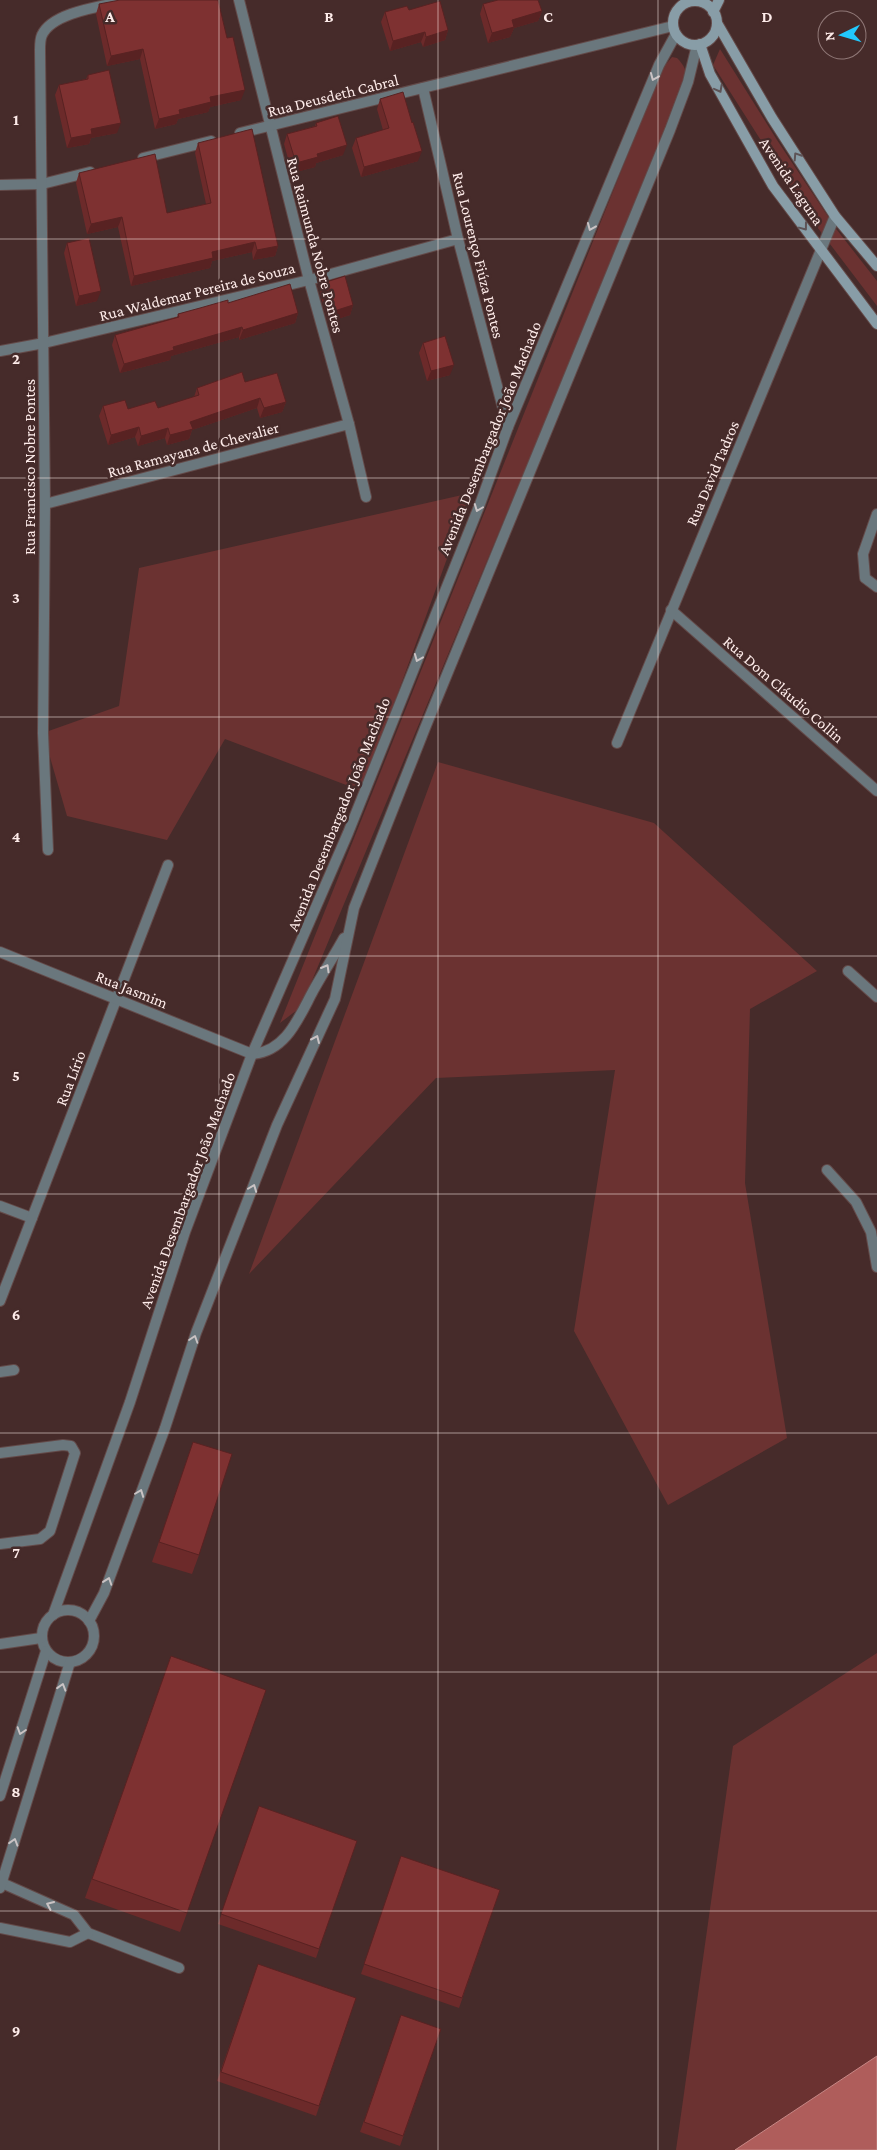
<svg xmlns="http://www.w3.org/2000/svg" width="877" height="2150" viewBox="0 0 877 2150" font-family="'Crimson Pro',serif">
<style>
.green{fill:#6b3231}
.water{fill:#af5d5b;stroke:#c78886}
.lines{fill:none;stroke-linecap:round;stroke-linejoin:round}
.minor-casing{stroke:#634a49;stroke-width:12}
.tertiary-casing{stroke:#634a49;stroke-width:12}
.secondary-casing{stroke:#634a49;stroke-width:12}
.minor{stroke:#6a777d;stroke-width:10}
.tertiary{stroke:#6a777d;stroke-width:10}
.secondary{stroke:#889da7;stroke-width:10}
.wall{fill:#6c2a2a}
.shaded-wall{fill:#582222}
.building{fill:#7e3131;stroke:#582222}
.oneway{stroke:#cac3c4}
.oneway2{stroke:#5d5356}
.grid{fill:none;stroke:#feecea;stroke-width:1;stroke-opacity:0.55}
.labels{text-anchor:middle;stroke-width:5;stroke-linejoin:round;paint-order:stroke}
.street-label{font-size:16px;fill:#feecea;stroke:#462b2a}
.grid-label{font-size:16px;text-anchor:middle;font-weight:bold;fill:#feecea;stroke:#462b2a;stroke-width:5;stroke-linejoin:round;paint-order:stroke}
</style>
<rect width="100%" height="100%" fill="#462b2a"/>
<!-- green -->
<g class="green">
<path d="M720 49 777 140 837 230 877 281V306L811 219 713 65Z"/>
<path d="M672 57 677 58C684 65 687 71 687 81L301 1007 280 1023 662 69Z"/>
<path d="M471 493 362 791 225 739 167 840 67 816 43 733 119 706 139 568Z"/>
<path d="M438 762 654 823 817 971 750 1009 745 1183 787 1438 668 1505 574 1331 615 1070 436 1078 249 1274Z"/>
<path d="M877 1653V2150H676L733 1746Z"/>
</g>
<!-- water -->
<path class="water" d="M877 2056V2150H735Z"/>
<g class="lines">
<!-- minor casing -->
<g class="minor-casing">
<g id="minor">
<path d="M239 0 309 280 349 424 366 497"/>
<path d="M423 88 458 239 508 427"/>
<path d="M240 133 673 26"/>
<path d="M143 158 211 141"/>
<path d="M0 185 42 184 90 172"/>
<path d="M0 351 44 343 309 280 458 239"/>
<path d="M45 504 349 424"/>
<path d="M877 514 863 554 865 578 877 587"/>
<path d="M671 610 877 791"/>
<path d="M617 743 835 216"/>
<path d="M48 850 43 733 45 504 40 50C40 46 40 39 42 35 53 11 106 6 130 0"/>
<path d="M848 971 877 997"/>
<path d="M827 1170 856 1202 871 1232 877 1267"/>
<path d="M0 1206 32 1218"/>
<path d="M0 1301 168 865"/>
<path d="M0 1372 14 1370"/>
<path d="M0 1453 63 1445 71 1446 75 1453 50 1531 40 1539 0 1544"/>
<path d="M2 1883 74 1915 88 1933 179 1968"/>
<path d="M0 1928 70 1942 88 1933"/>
</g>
</g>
<!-- tertiary casing -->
<g class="tertiary-casing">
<g id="tertiary">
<path d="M0 952 252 1054C286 1052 299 1017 313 991 323 973 334 956 344 938"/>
<circle cx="68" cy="1636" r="26"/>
<path d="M53 1615 130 1402 185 1232 252 1054 348 833 480 504 508 427 659 65 676 34"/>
<path d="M89 1621 104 1593 165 1428 196 1333 277 1125 335 999 354 908 425 728 670 130 688 82 697 45"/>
<path d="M0 1644 41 1638"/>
<path d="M0 1796 46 1651"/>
<path d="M0 1888 70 1662"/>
</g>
</g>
<!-- secondary casing -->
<g class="secondary-casing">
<g id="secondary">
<circle cx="695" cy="23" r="22"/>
<path d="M713 12 719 0"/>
<path d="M717 23 772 118 835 216 877 266"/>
<path d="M700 44 710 74 773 186 877 324"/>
</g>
</g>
<!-- minor -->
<use href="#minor" class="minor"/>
<!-- tertiary -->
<use href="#tertiary" class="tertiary"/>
<!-- secondary -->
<use href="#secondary" class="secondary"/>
</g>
<!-- wall -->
<g class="wall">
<path d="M99 4 227 38 241 100 210 107 208 112 178 119 176 124 155 129 140 59 107 66 96 14Z"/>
<path d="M483 4 542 11 538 21 514 28 510 37 488 43 480 14Z"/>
<path d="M409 10 448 30 445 40 423 47 421 42 390 51 381 22 385 12Z"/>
<path d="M88 75 117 133 91 138 89 144 67 148 55 95 59 85 86 79Z"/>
<path d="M380 99 418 161 361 177 352 148 356 138 383 130 377 109Z"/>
<path d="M316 123 343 155 316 163 315 167 292 173 284 144 287 134 315 126Z"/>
<path d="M198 143 278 246 275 256 253 260 252 252 212 261 210 268 131 286 118 227 87 234 76 183 79 173 167 213 206 204 195 153Z"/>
<path d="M67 243 97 301 76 306 64 253Z"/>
<path d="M323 283 353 305 350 315 328 322 320 293Z"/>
<path d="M228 303 298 313 295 323 239 340V337L171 356 170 360 120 373 112 345 115 335 177 317 178 314Z"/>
<path d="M423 343 450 375 427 381 419 353Z"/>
<path d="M245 382 286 402 282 412 260 418 257 408 192 430 189 439 167 445 165 438 138 446 135 437 108 445 99 416 103 406 128 409 158 408 194 397 197 388Z"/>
<path d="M193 1442 199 1555 192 1574 152 1562Z"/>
<path d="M171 1656 187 1913 180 1932 85 1898Z"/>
<path d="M259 1806 357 1841 316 1958 218 1924Z"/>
<path d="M401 1856 500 1890 459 2008 361 1974Z"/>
<path d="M258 1964 356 1998 316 2116 217 2081Z"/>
<path d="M401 2015 441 2029 400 2146 360 2132Z"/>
</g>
<!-- shaded-wall -->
<g class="shaded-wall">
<path d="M542 11 538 21 514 28 510 37 488 43 492 33 512 20Z"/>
<path d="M448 30 445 40 423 47 426 37Z"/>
<path d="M425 32 421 42 390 51 393 41Z"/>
<path d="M143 49 140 59 107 66 111 56Z"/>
<path d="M245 90 241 100 210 107 208 112 178 119 176 124 155 129 159 119 179 110 210 97Z"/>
<path d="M121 123 117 133 91 138 89 144 67 148 71 138 91 129Z"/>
<path d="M347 145 343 155 316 163 315 167 292 173 296 163 317 154Z"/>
<path d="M422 151 418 161 361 177 364 167Z"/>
<path d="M122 217 118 227 87 234 91 224Z"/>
<path d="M255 242 252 252 212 261 210 268 131 286 134 276 212 252Z"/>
<path d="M278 246 275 256 253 260 257 250Z"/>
<path d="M101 291 97 301 76 306 79 296Z"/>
<path d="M353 305 350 315 328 322 331 312Z"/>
<path d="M298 313 295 323 239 340 243 330Z"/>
<path d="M242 327 239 337 171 356 170 360 120 373 124 364 173 347Z"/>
<path d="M454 365 450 375 427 381 431 371Z"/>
<path d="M260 398 257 408 192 430 189 439 167 445 170 435 190 422Z"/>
<path d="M286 402 282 412 260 418 264 408Z"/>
<path d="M139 427 135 437 108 445 111 435Z"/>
<path d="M168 428 165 438 138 446 141 436Z"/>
</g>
<!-- building -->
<g class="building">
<path d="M120 0H218L227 38 233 37 245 90 210 97 211 102 179 110 180 114 159 119 143 49 111 56 99 4Z"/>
<path d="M498 0H538L542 11 512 20 514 27 492 33 483 4Z"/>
<path d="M440 1 448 30 426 37 425 32 393 41 385 12 407 6 409 10Z"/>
<path d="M109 70 121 123 91 129 92 134 71 138 59 85 88 79V75Z"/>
<path d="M403 92 412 123 413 122 422 151 364 167 356 138 389 128 380 99Z"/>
<path d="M338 116 347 145 317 154 318 157 296 163 287 134 317 126 316 123Z"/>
<path d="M252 129 278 246 257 250 255 242 212 252 213 258 134 276 122 217 91 224 79 173 155 154 167 213 211 203 198 143Z"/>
<path d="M89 238 101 291 79 296 67 243Z"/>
<path d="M345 276 353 305 331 312 323 283Z"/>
<path d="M290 284 298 313 243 330 242 327 173 347 174 350 124 364 115 335 179 317 178 314 200 308 228 300V303Z"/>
<path d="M445 336 454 365 431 371 423 343Z"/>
<path d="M242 372 245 382 277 373 286 402 264 408 260 398 190 422 193 429 170 435 168 428 141 436 139 427 111 435 103 406 125 400 128 409 155 401 158 408 199 395 197 388Z"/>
<path d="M193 1442 232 1454 199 1555 159 1542Z"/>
<path d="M171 1656 266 1690 187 1913 92 1879Z"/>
<path d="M259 1806 357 1841 319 1949 221 1914Z"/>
<path d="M401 1856 500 1890 462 1998 364 1964Z"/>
<path d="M258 1964 356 1998 319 2106 221 2072Z"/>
<path d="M401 2015 441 2029 403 2136 364 2122Z"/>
</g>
<!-- one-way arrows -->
<defs><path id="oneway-chevron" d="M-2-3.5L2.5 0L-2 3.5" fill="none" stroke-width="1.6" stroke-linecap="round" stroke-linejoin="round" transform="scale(1.25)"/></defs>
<g class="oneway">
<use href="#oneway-chevron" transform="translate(654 77) rotate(113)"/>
<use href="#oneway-chevron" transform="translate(591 227) rotate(113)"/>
<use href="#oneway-chevron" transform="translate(478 508) rotate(111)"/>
<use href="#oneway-chevron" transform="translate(418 658) rotate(112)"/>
<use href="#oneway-chevron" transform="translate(326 968) rotate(-60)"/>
<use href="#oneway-chevron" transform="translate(316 1039) rotate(-66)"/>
<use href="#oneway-chevron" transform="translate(253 1188) rotate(-69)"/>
<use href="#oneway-chevron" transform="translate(194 1339) rotate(-72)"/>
<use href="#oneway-chevron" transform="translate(140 1493) rotate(-69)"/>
<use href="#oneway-chevron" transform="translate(108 1581) rotate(-71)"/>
<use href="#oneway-chevron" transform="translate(62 1687) rotate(-73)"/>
<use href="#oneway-chevron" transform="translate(21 1731) rotate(108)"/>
<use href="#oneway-chevron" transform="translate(14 1842) rotate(-73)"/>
<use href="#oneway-chevron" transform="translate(50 1905) rotate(-156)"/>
</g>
<g class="oneway2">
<use href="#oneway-chevron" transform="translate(719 89) rotate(62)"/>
<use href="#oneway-chevron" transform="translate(797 156) rotate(-123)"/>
<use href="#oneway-chevron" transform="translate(804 227) rotate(53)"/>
</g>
<!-- grid -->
<path class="grid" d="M219 0V2150M438 0V2150M658 0V2150M0 239H877M0 478H877M0 717H877M0 956H877M0 1194H877M0 1433H877M0 1672H877M0 1911H877"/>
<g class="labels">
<!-- street labels -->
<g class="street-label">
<text transform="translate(333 95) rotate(-14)" y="6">Rua Deusdeth Cabral</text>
<text transform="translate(792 181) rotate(56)" y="6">Avenida Laguna</text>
<text transform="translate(316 245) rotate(75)" y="6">Rua Raimunda Nobre Pontes</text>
<text transform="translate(479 255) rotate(76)" y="6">Rua Lourenço Fiúza Pontes</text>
<text transform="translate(197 291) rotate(-14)" y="6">Rua Waldemar Pereira de Souza</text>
<text transform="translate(489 438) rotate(-68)" y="6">Avenida Desembargador João Machado</text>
<text transform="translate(193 449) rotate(-15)" y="6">Rua Ramayana de Chevalier</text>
<text transform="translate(29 467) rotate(-90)" y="6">Rua Francisco Nobre Pontes</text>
<text transform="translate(712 473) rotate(-67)" y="6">Rua David Tadros</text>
<text transform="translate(784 689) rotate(41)" y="6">Rua Dom Cláudio Collin</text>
<text transform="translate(338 814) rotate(-68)" y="6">Avenida Desembargador João Machado</text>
<text transform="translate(132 989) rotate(22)" y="6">Rua Jasmim</text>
<text transform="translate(70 1078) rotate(-69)" y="6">Rua Lírio</text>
<text transform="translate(187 1190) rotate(-70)" y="6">Avenida Desembargador João Machado</text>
</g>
</g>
<g class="grid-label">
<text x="110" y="22">A</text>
<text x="329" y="22">B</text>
<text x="548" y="22">C</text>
<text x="767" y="22">D</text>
<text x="16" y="125">1</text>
<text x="16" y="364">2</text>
<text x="16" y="603">3</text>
<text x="16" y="842">4</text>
<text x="16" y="1081">5</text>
<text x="16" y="1320">6</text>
<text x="16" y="1558">7</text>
<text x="16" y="1797">8</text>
<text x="16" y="2036">9</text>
</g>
<!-- north arrow -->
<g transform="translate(842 35) rotate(265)"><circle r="24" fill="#462b2a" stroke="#907877"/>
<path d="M0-4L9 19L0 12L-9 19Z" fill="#22c9fd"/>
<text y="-8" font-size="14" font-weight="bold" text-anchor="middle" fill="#feecea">N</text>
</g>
</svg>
